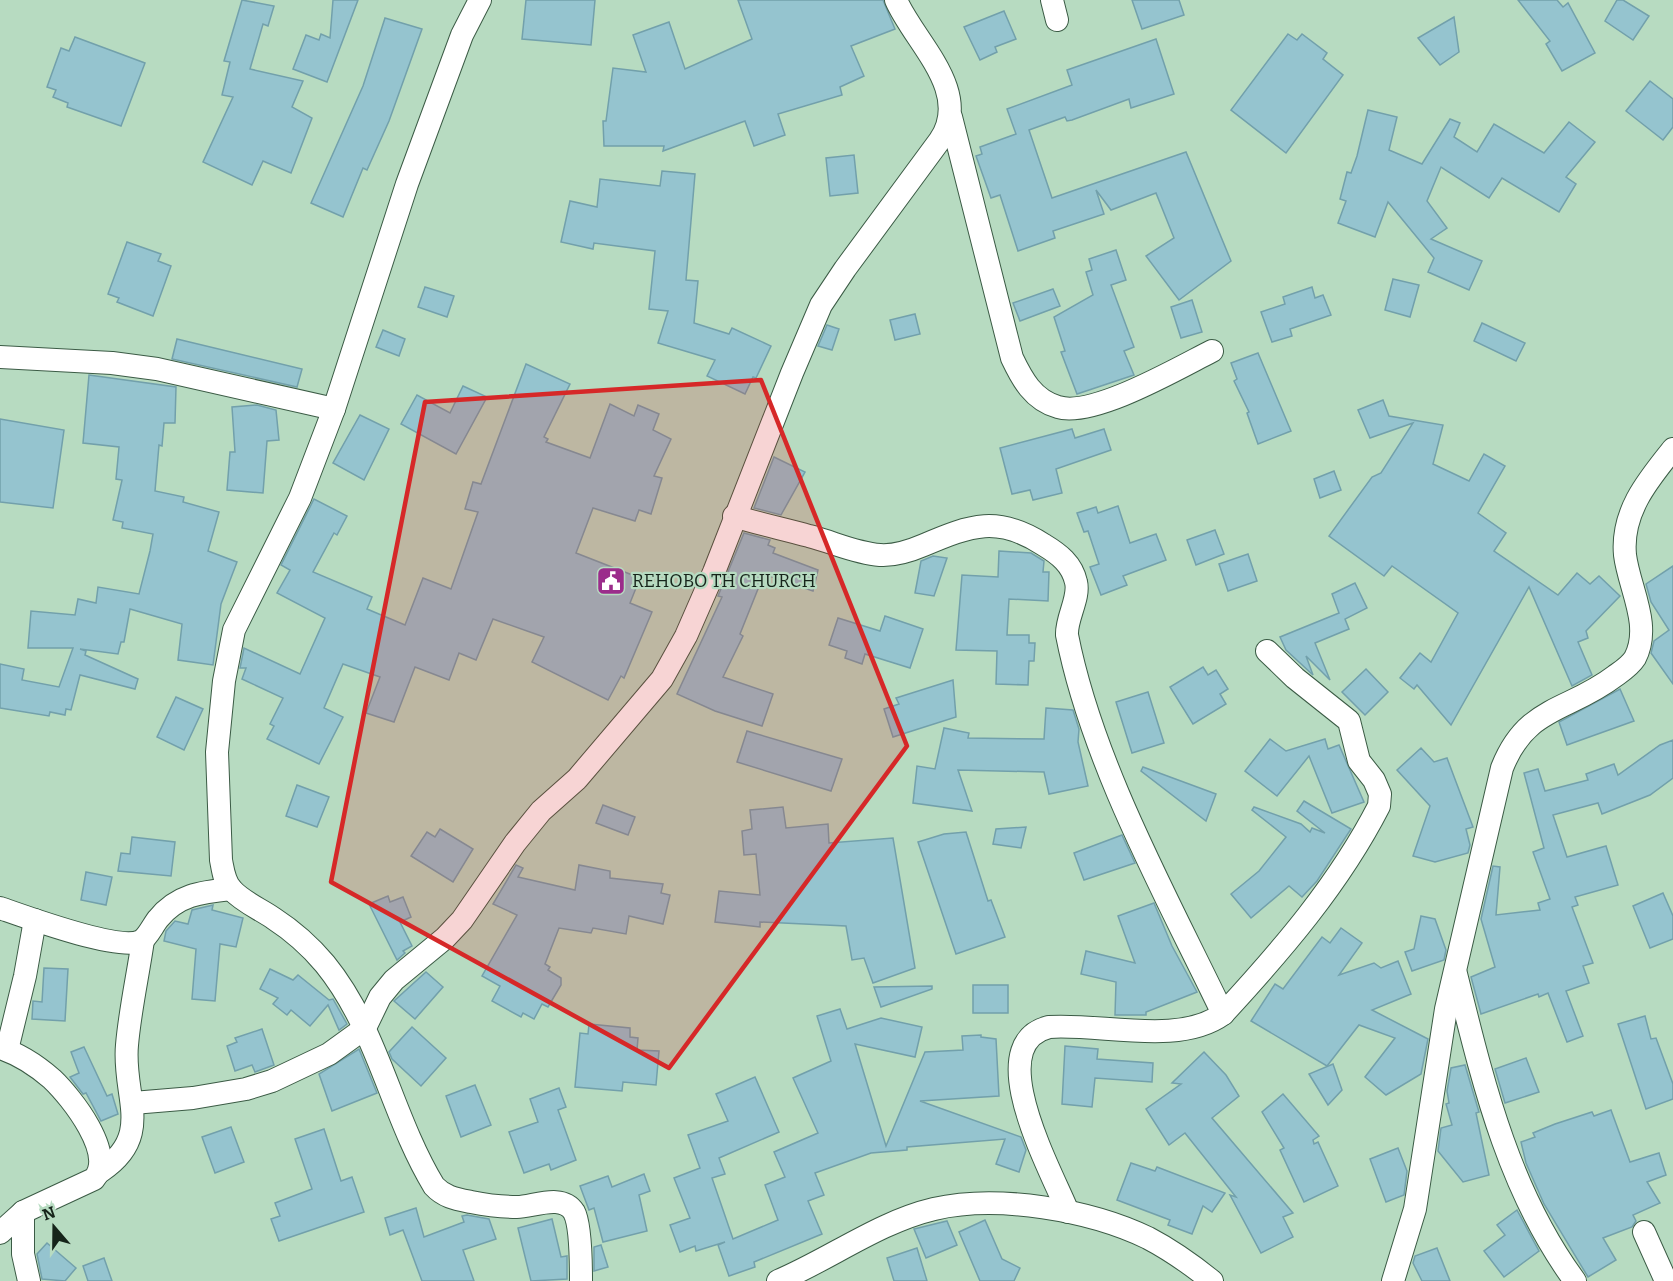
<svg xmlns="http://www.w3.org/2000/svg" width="1673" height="1281" viewBox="0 0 1673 1281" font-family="Bitter,serif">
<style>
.building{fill:#95c4cf;stroke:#72a0ab;stroke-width:1.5}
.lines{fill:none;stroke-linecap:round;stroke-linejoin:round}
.minor-casing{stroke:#3b5b45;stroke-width:24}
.minor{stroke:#fff;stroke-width:22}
.marked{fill:#d62828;fill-opacity:0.2;stroke:#d62828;stroke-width:4.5;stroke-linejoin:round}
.labels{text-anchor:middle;stroke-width:4.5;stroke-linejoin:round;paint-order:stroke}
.poi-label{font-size:18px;fill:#16241a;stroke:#b7dbc1;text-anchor:start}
</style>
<rect width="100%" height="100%" fill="#b7dbc1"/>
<!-- building -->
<g class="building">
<path d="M242 0 274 6 268 26 263 24 250 69 303 81 292 107 312 118 291 173 263 161 252 185 203 162 233 97 222 95 230 62 224 61Z"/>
<path d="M333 0H358L327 82 293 69 306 35 319 40 321 34 330 38Z"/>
<path d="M526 0H595L591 45 522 39Z"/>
<path d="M738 0H883L895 29 851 46 864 76 840 87 842 95 778 114 785 135 754 146 745 121 663 151 664 146H604L603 121H606L613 68 646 72 633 35 669 22 685 69 752 39Z"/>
<path d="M1132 0H1179L1184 15 1142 29Z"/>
<path d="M1518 0H1557L1563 7 1568 3 1595 53 1562 71 1546 44 1550 41Z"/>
<path d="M1617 0H1623L1649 16 1633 40 1605 21Z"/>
<path d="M1004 11 1016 39 995 47 997 52 980 60 964 27Z"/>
<path d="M1454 17 1459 52 1440 65 1418 38Z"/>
<path d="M385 18 422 29 389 121 367 170 363 168 343 217 311 203 363 86Z"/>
<path d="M1288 34 1297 40 1302 34 1327 53 1323 59 1343 75 1286 153 1231 110Z"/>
<path d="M75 37 145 63 121 126 67 107 68 103 53 97 56 90 47 87 61 48 69 51Z"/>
<path d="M1156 39 1174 94 1131 108 1129 99 1072 120 1067 121 1065 117 1029 130 1052 198 1186 152 1231 261 1179 300 1146 256 1174 238 1156 193 1111 210 1096 190 1104 214 1053 231 1055 238 1018 251 1000 195 991 198 976 156 982 154 980 147 1016 134 1007 109 1072 85 1067 70Z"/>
<path d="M1650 81 1673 99V127L1663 140 1626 111Z"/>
<path d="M1368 110 1397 117 1389 150 1422 164 1450 119 1460 123 1454 137 1477 152 1494 124 1544 153 1569 122 1595 142 1566 177 1576 184 1559 212 1502 178 1489 198 1441 167 1427 201 1447 228 1431 239 1482 261 1469 290 1428 272 1434 258 1388 202 1375 237 1338 223 1346 201 1340 199 1347 172 1351 173 1357 156Z"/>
<path d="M854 155 858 193 830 196 826 158Z"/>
<path d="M662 171 695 174 686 280 698 281 694 323 729 334 732 328 771 346 756 378 753 377 745 394 707 376 715 360 658 343 668 311 649 309 655 251 594 243 593 249 561 242 570 201 597 207 600 179 660 186Z"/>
<path d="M127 242 161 254 158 261 171 266 153 316 117 302 119 298 108 294Z"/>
<path d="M1116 250 1126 280 1111 285 1134 347 1124 351 1134 375 1077 394 1061 352 1065 351 1054 317 1093 295 1086 272 1092 270 1089 259Z"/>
<path d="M1393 279 1419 285 1410 317 1385 310Z"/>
<path d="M425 287 454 296 447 317 418 307Z"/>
<path d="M1312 287 1315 298 1323 295 1331 315 1290 329 1292 336 1272 342 1261 312 1285 304 1283 297Z"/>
<path d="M1053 289 1060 306 1020 321 1013 303Z"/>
<path d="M1192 300 1202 332 1181 338 1171 307Z"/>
<path d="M915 314 920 334 895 340 890 320Z"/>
<path d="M1482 323 1525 343 1516 361 1474 341Z"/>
<path d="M827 325 839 329 832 350 818 346Z"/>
<path d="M383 330 405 339 399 356 376 347Z"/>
<path d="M177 339 302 369 297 387 172 359Z"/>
<path d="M1258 353 1291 431 1258 444 1247 413 1249 412 1234 381 1237 379 1231 363Z"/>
<path d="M526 364 570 384 544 437 548 439 546 442 590 458 610 404 634 416 638 405 659 414 653 430 671 439 654 476 662 478 651 514 639 510 635 521 593 508 576 553 640 578 630 603 652 612 624 678 621 676 608 700 532 662 544 637 493 619 476 660 459 653 449 680 415 667 394 722 366 713 380 677 343 664 324 708 343 717 319 764 267 739 274 726 270 724 283 698 242 679 246 668H240L244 648 300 674 325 618 277 593 290 570 281 565 314 499 347 516 337 535 334 533 313 572 372 597 367 609 405 625 423 578 451 589 478 512 465 509 473 482 481 484Z"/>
<path d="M89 375 176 387 175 423H164L162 446 159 445 155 491 184 497 183 502 219 512 208 551 237 562 221 604 213 665 178 660 182 624 130 609 124 642H121L118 654 80 649 86 651 85 655 138 679 135 689 80 675 71 710 66 709 65 715 50 712 49 716 0 708V664L24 669 22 680 59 687 73 648H28L31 611 75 615 78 599 96 603 98 587 139 594 150 551 153 534 122 528 123 522 113 520 122 480 116 479 119 447 83 443Z"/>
<path d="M463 386 487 397 456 454 401 424 417 395 450 413Z"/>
<path d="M1383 400 1389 416 1443 425 1433 464 1469 481 1484 454 1505 466 1478 513 1506 533 1494 551 1558 595 1577 573 1590 584 1599 576 1620 596 1586 631 1588 638 1578 642 1592 675 1572 686 1529 587 1451 725 1417 685 1414 689 1400 678 1420 653 1431 662 1458 613 1392 566 1384 576 1329 536 1372 477 1381 473 1413 423 1370 438 1358 410Z"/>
<path d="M257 405 276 410 279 440 267 441 263 493 227 490 230 452H235L232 407Z"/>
<path d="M360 415 389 429 364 480 333 463Z"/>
<path d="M0 419 64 430 53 508 0 502Z"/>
<path d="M1072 429 1075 438 1104 429 1111 450 1056 469 1062 493 1033 500 1030 490 1012 494 1000 448Z"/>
<path d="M774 457 805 472 781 515 754 508Z"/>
<path d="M1334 471 1341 490 1320 498 1314 479Z"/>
<path d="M1118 506 1130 543 1156 534 1166 560 1123 576 1127 585 1101 595 1090 567 1099 564 1088 531 1084 532 1077 513 1096 507 1098 513Z"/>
<path d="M1215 530 1224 554 1196 565 1187 540Z"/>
<path d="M744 533 770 540 768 545 775 548 773 553 818 570 813 591 764 574 740 634 743 636 723 677 773 694 762 726 715 711 677 694 722 597 718 596Z"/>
<path d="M999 551 1031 553 1044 561 1043 572H1049L1048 601 1009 599 1007 635H1029V643H1035L1034 661H1029L1028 685 996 684 997 651 956 650 962 575 998 577Z"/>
<path d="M1248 554 1257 581 1228 591 1219 564Z"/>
<path d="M933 556 947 558 934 596 915 593 921 561Z"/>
<path d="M1673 566V684L1651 653 1654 641 1669 630 1651 602 1646 584Z"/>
<path d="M1355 583 1367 608 1345 619 1349 629 1315 643 1330 680 1306 656 1313 675 1286 650 1280 637 1339 613 1332 594Z"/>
<path d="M885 616 923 629 910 668 865 654 862 664 845 658 847 651 829 645 838 618 880 631Z"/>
<path d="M1203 667 1208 675 1216 670 1228 689 1220 694 1226 704 1193 724 1170 687Z"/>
<path d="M1366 669 1388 692 1365 715 1342 692Z"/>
<path d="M953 680 956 717 893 737 884 709 899 704 896 698Z"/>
<path d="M1620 689 1634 721 1567 745 1559 722Z"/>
<path d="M1148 692 1164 743 1132 753 1116 702Z"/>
<path d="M176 697 203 709 184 750 157 737Z"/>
<path d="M1046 708 1073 710 1079 729 1078 742 1088 786 1049 794 1044 772 958 770 972 811 913 803 917 766 935 769 944 728 969 733 968 738 1044 739Z"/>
<path d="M747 731 842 759 831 791 737 762Z"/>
<path d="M1270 739 1286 751 1325 739 1328 749 1339 745 1364 802 1332 813 1309 756 1277 796 1245 771Z"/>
<path d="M1673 740V778L1650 795 1602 814 1598 803 1553 815 1567 857 1606 846 1618 885 1575 897 1578 905 1572 907 1593 963 1583 966 1589 983 1566 991 1583 1036 1567 1042 1548 993 1539 997 1538 994 1481 1014 1471 977 1495 967 1481 919 1493 866 1500 867 1496 915 1540 910 1538 903 1550 899 1533 852 1544 848 1524 773 1538 769 1545 791 1588 780 1586 774 1614 764 1618 775 1660 745Z"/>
<path d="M1421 748 1434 762 1447 758 1473 827 1466 829 1470 845 1468 853 1435 862 1413 856 1430 806 1397 770Z"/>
<path d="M1143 767 1216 794 1206 821 1141 771Z"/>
<path d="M297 785 329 797 317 827 286 816Z"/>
<path d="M1304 801 1351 829 1317 881 1302 897 1289 886 1251 918 1231 894 1259 871 1286 837 1252 810 1254 807 1301 824 1310 832 1312 828 1325 833 1297 811Z"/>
<path d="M603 805 635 817 628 835 596 823Z"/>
<path d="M783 807 786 828 828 824 829 843 893 838 915 968 873 983 864 958 852 960 846 926 760 922V927L715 922 719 891 760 895 756 854 744 855 742 831 752 829 750 810Z"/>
<path d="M1026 827 1021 848 993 844 996 829Z"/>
<path d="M440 829 473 849 453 882 411 856 427 832 435 837Z"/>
<path d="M966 832 988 901 991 900 1005 937 956 954 918 842 944 834Z"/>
<path d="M1122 835 1135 863 1084 880 1074 853Z"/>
<path d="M132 837 175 842 171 876 118 871 121 853 130 854Z"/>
<path d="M516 865 523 868 518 877 575 890 579 865 610 871V878L663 884 661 893 670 895 663 924 629 916 626 934 593 928 591 933 559 928 545 964 550 967 548 970 561 978V985L548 1007 542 1004 534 1019 523 1013 521 1017 492 1001 500 986 482 976 517 915 493 904Z"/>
<path d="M86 872 112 877 106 905 81 900Z"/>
<path d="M1663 893 1673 916V939L1650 948 1633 906Z"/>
<path d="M388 896 390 902 403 897 411 917 400 922 412 946 403 951 405 953 397 960 369 904Z"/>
<path d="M1154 903 1172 946 1197 992 1146 1012V1015H1115L1116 982 1081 974 1086 951 1135 963 1118 916Z"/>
<path d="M213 905 212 910 243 918 236 947 220 944 215 1001 192 999 196 949 164 941 166 931 175 921 188 924 192 910Z"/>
<path d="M1421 916 1435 919 1446 950 1444 960 1412 971 1405 952 1414 949Z"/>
<path d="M1341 928 1362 943 1339 975 1374 963 1381 968 1398 961 1411 994 1372 1010 1428 1039 1421 1074 1386 1095 1365 1077 1395 1038 1359 1025 1327 1066 1251 1021 1275 984 1283 989 1322 937 1330 943Z"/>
<path d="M44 968 68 969 65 1021 32 1019 33 1001 42 1002Z"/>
<path d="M270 969 293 980 298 975 329 1000 333 999 347 1024 339 1030 328 1005 310 1026 291 1010 287 1015 273 1004 278 998 260 989Z"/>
<path d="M426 972 443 987 415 1019 394 1001Z"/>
<rect x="973" y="985" width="35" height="28"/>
<path d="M932 986V989L881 1007 874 987Z"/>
<path d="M840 1009 847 1029 881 1018 922 1027 915 1057 855 1044 886 1146 925 1052 963 1050 962 1036 981 1035V1037L996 1039 999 1096 920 1101 1021 1137 1026 1150 1019 1172 996 1164 1005 1139 907 1147V1150L871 1153 815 1173 824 1195 808 1201 822 1234 754 1262 755 1267 729 1276 718 1245 725 1242 696 1251 695 1246 680 1252 670 1225 690 1218 674 1178 700 1168 688 1135 728 1121 716 1094 755 1077 779 1132 719 1158 725 1174 712 1178 733 1239 778 1220 765 1185 785 1177 774 1152 818 1133 793 1078 831 1061 817 1016Z"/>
<path d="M1645 1016 1651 1039 1656 1038 1673 1084V1099L1646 1109 1618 1024Z"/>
<path d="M589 1024 630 1028V1037L638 1038 637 1050 659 1051 656 1085 623 1082 622 1091 575 1087 580 1033 588 1034Z"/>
<path d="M412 1027 446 1058 421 1086 392 1059 389 1052Z"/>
<path d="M262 1029 274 1065 255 1072 252 1065 235 1071 227 1046 237 1042 235 1038Z"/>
<path d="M1065 1046 1098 1049 1097 1059 1153 1063 1152 1082 1095 1078 1092 1107 1062 1104Z"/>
<path d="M84 1047 107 1096 112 1094 118 1114 101 1121 86 1093 83 1094 70 1077 79 1073 71 1052Z"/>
<path d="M359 1049 377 1093 332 1111 319 1074Z"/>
<path d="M1204 1052 1226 1075 1239 1096 1212 1118 1293 1213 1283 1217 1293 1237 1261 1253 1230 1195 1236 1197 1185 1133 1169 1145 1146 1109 1181 1084 1172 1083Z"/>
<path d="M1526 1058 1539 1092 1505 1103 1495 1069Z"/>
<path d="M1333 1064 1342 1090 1328 1105 1309 1074Z"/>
<path d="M1465 1065 1479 1112 1476 1113 1489 1175 1463 1182 1438 1151 1441 1128 1452 1125 1446 1104 1449 1103 1447 1091 1451 1068Z"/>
<path d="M475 1085 491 1125 461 1137 446 1096Z"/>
<path d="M559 1088 566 1107 558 1110 576 1160 551 1170 549 1164 524 1173 509 1132 538 1122 530 1099Z"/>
<path d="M1283 1094 1319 1136 1313 1140 1314 1144 1318 1142 1338 1186 1304 1202 1280 1150 1284 1148 1262 1112Z"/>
<path d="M1611 1110 1630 1162 1659 1153 1666 1175 1647 1182 1660 1203 1633 1215 1636 1221 1632 1227 1603 1238 1616 1260 1588 1277 1544 1204 1526 1163 1521 1142 1535 1137 1533 1133 1555 1124 1592 1112 1594 1116Z"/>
<path d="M231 1127 244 1162 215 1173 202 1137Z"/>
<path d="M324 1129 341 1181 352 1177 364 1212 279 1241 271 1219 280 1216 275 1203 312 1189 295 1139Z"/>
<path d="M1398 1148 1407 1171 1404 1195 1386 1202 1370 1159Z"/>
<path d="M1131 1163 1155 1171 1157 1167 1225 1193 1212 1212 1203 1206 1192 1234 1168 1225 1170 1220 1117 1200Z"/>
<path d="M644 1174 650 1191 639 1195 647 1231 603 1242 594 1208 589 1210 580 1186 608 1176 612 1187Z"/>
<path d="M416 1208 424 1237 464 1222 462 1216 467 1215 489 1219 496 1239 463 1250 474 1281H422L403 1230 390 1235 385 1218Z"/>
<path d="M1517 1210 1539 1251 1504 1277 1484 1251 1505 1235 1497 1225Z"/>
<path d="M552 1219 561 1257 567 1256V1279L531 1281 518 1228Z"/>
<path d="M985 1220 1002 1259 1020 1268 1014 1281H980L959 1232Z"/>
<path d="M947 1221 957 1245 926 1258 914 1229Z"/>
<path d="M47 1243 76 1268 65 1281 42 1279 37 1254Z"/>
<path d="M601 1245 608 1267 594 1271V1247Z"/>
<path d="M917 1248 927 1281H894L887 1258Z"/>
<path d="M1437 1248 1450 1281H1422L1413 1263 1415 1256Z"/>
<path d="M104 1258 112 1281H88L83 1266Z"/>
</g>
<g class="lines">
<!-- minor casing -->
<g class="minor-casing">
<g id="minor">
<path d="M480 0 462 35 407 184 334 409 300 498 234 630 224 681 217 752 221 860C223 870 224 882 232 890 243 902 260 909 273 918 293 931 310 946 325 964 378 1029 391 1115 434 1186 444 1197 456 1199 471 1202 486 1205 501 1207 517 1207 533 1207 562 1193 574 1212 581 1225 581 1265 581 1281"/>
<path d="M1052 0 1057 20"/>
<path d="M951 117 1012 358C1022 379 1033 400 1058 407 1093 418 1180 367 1212 351"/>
<path d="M0 357 112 363 157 369 334 409"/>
<path d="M734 516C759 524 784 529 809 536 833 542 855 553 880 555 895 556 910 551 924 545 971 525 998 515 1044 545 1059 554 1072 564 1076 582 1080 598 1066 618 1067 635 1092 763 1167 897 1223 1014"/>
<path d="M0 908C26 917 118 951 141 941 148 937 153 925 158 919 177 895 201 892 231 889"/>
<path d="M1456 974C1483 1082 1508 1190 1575 1281"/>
<path d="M0 1048C19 1054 37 1066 52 1079 72 1098 116 1154 94 1179L23 1212 0 1233"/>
<path d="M7 1050 25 976 35 920"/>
<path d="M133 1103 193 1098 246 1089 272 1081 329 1054 365 1028 380 997 394 980 445 938 462 920 515 843 541 811 577 779 662 679 686 636 714 572 792 373 821 305 845 269 940 140C973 91 914 42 896 0"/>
<path d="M101 1171C155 1135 122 1096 127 1045 130 1010 138 975 143 940"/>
<path d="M23 1212V1254L29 1281"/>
<path d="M1068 1212C1052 1172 980 1044 1049 1027 1101 1023 1179 1046 1223 1014 1282 950 1339 884 1379 806L1380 794 1374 780 1359 761 1349 721 1295 678 1267 651"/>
<path d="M1644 1232 1666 1281"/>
<path d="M778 1281C830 1259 879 1222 934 1209 998 1194 1090 1210 1148 1238 1171 1250 1192 1265 1212 1281"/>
<path d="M1393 1281 1415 1209 1446 1009 1502 768C1527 705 1568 712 1615 676 1622 671 1630 666 1635 658 1652 625 1629 588 1625 555 1621 512 1648 480 1673 449"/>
</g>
</g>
<!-- minor -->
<use href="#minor" class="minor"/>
</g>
<!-- marked area -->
<path class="marked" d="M761 380 907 746 669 1068 331 882 425 402Z"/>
<!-- icons -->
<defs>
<g id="civic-square" transform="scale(1.5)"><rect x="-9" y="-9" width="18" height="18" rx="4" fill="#9b2c8b" stroke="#b7dbc1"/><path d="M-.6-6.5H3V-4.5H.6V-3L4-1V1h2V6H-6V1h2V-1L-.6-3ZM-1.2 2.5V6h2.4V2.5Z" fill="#fff"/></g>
</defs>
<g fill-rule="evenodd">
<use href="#civic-square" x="611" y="581"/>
</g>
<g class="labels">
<!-- poi labels -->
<g class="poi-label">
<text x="632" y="587">REHOBO TH CHURCH</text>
</g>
</g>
<!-- north arrow -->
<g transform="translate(54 1227) rotate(340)" stroke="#b7dbc1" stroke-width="4.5" paint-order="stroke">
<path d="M0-4.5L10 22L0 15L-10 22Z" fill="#16241a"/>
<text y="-9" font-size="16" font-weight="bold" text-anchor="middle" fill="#16241a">N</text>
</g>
</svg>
